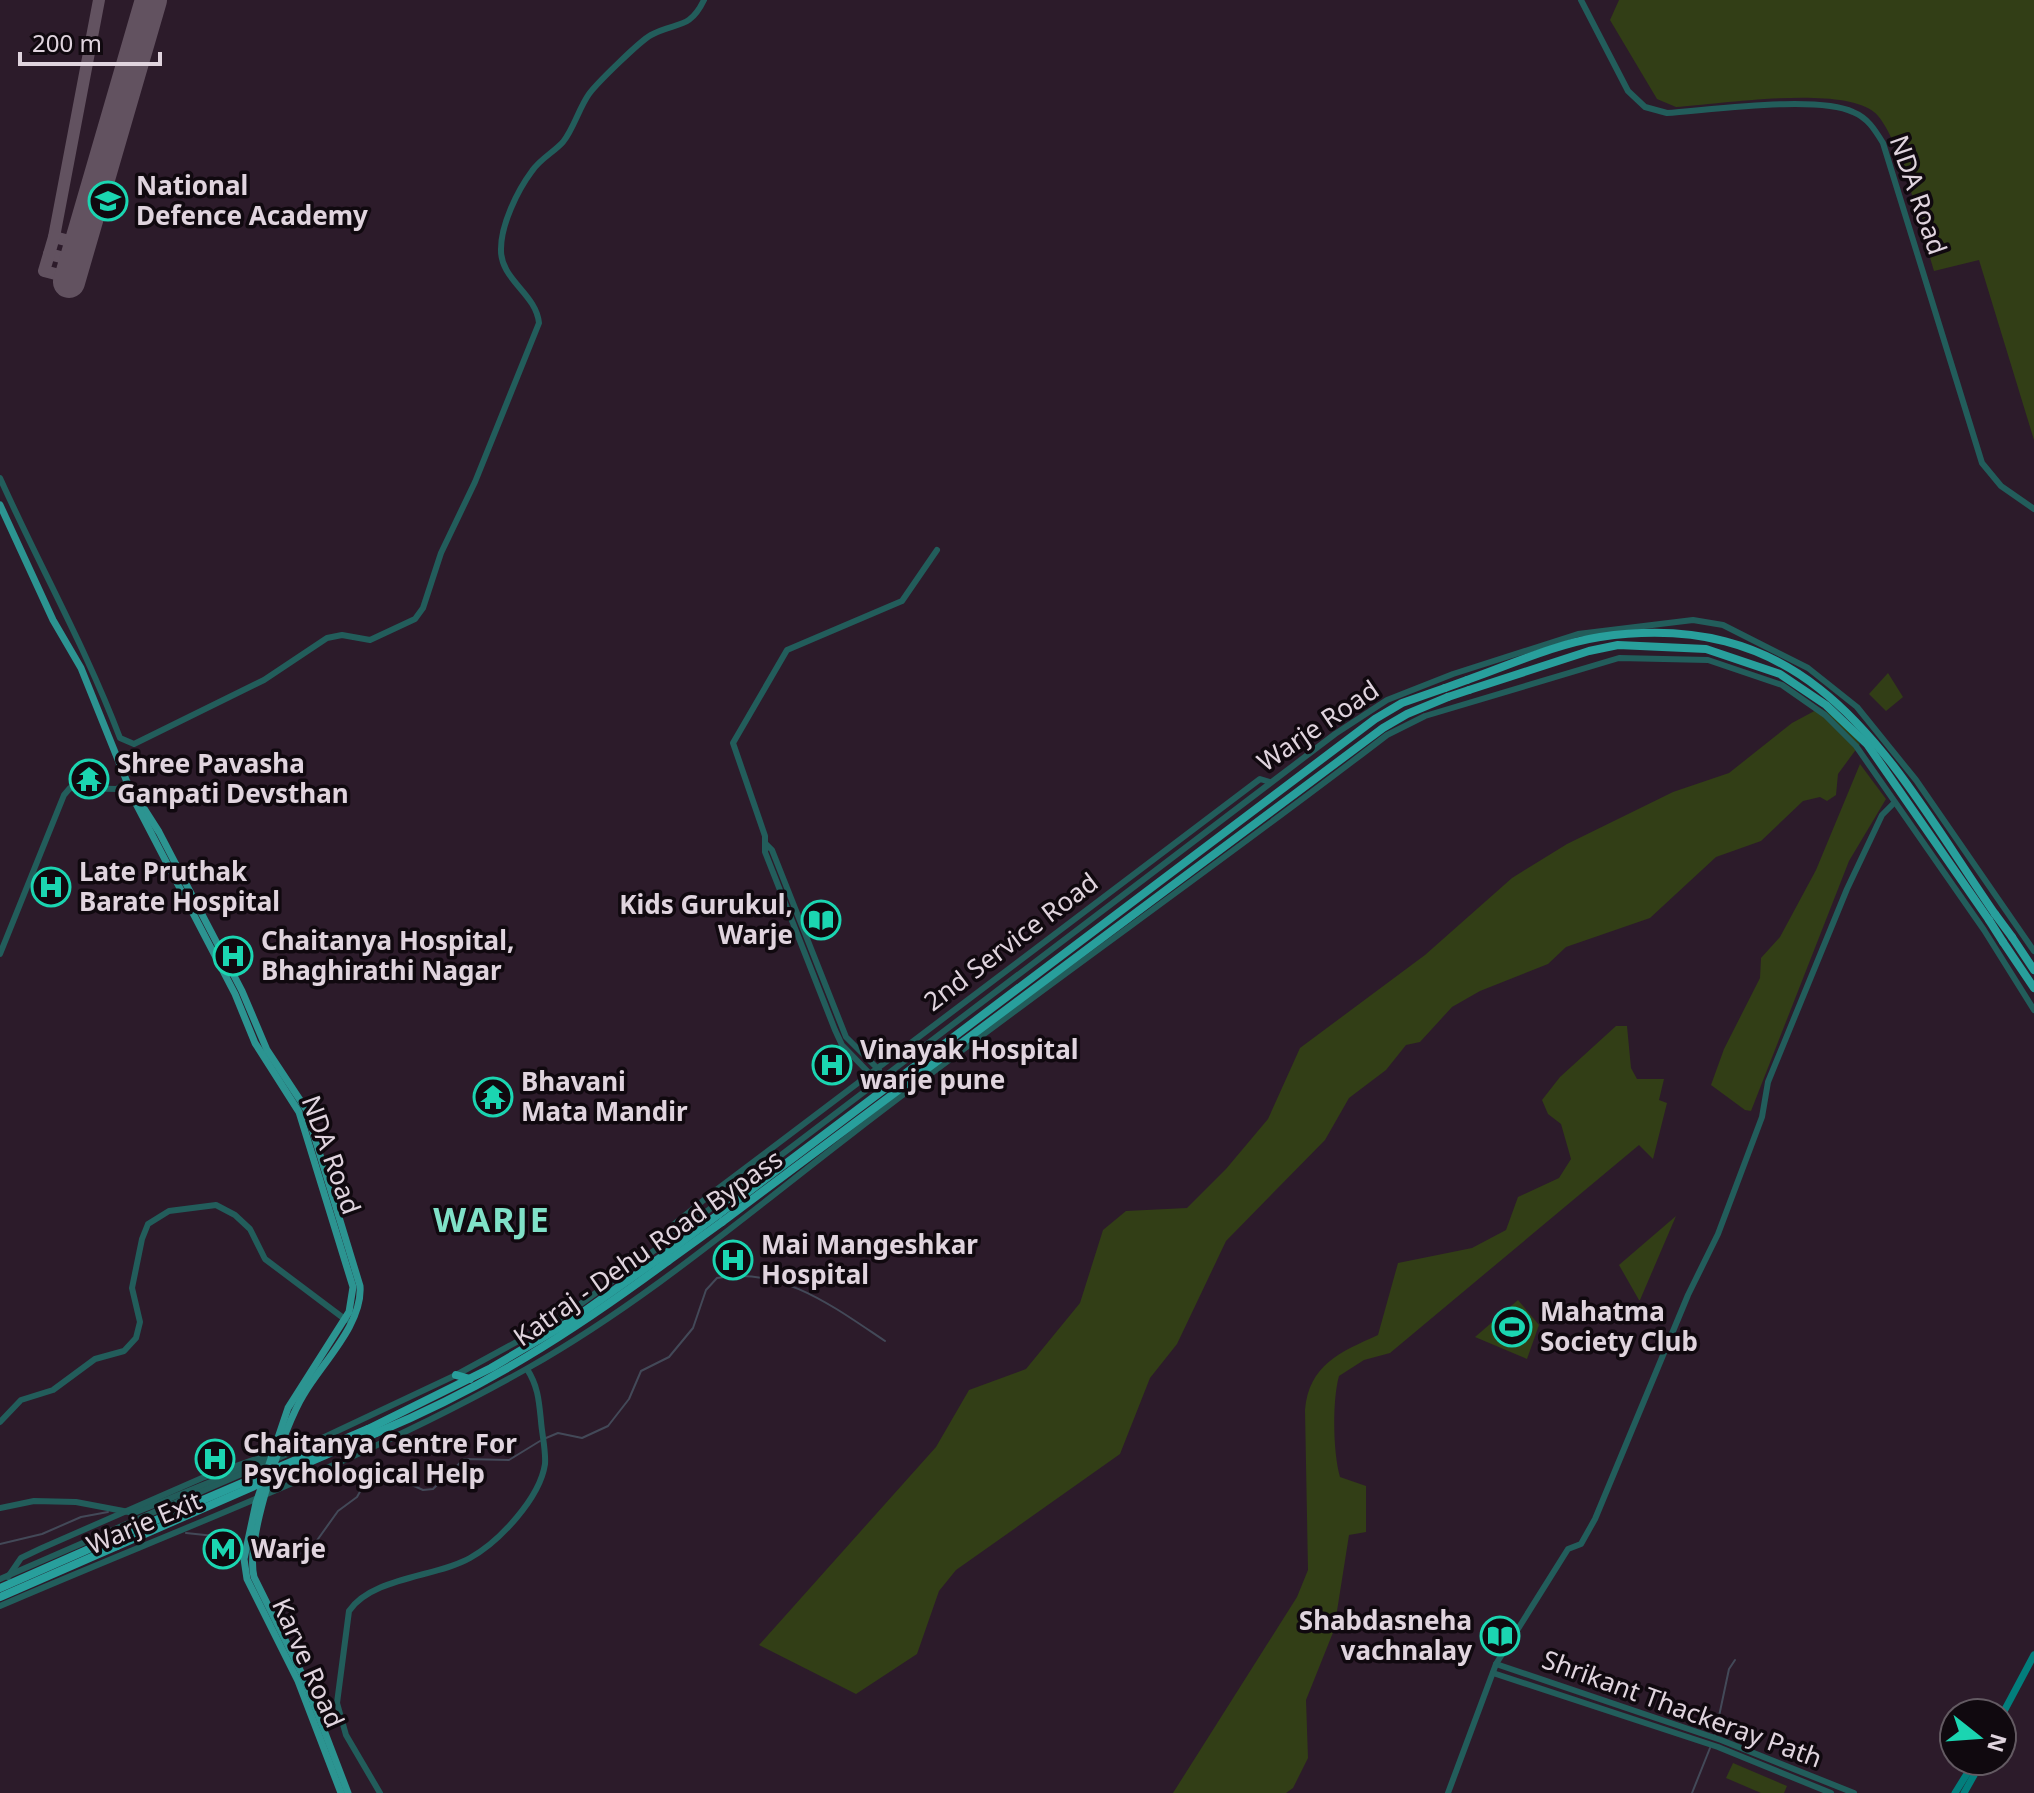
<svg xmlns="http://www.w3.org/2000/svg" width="2034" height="1793" viewBox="0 0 2034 1793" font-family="'Noto Sans',sans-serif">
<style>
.green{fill:#323e16}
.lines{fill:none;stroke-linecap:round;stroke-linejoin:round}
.stream{stroke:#434958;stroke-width:2}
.taxiway{stroke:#625260;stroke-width:12}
.runway{stroke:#625260;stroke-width:32}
.tertiary{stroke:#225d5b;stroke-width:6}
.secondary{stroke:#027e7c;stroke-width:7}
.primary{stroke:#2c9491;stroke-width:7}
.trunk{stroke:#289f9c;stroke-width:8}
.trunk-bridge{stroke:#289f9c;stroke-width:8}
.labels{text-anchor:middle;stroke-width:7;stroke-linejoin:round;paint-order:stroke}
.poi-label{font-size:26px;font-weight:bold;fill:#e0d4de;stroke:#10090f;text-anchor:start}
.street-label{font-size:26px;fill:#e0d4de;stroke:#10090f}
.district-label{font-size:34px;font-weight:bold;letter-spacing:2px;fill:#80e1c8;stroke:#10090f}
</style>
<rect width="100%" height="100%" fill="#2c1b2a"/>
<!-- green -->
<g class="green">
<path d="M1619 0H2034V440L1979 260 1934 271C1923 236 1899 132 1874 112 1841 85 1720 104 1676 107L1657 99 1610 20Z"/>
<path d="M1888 673 1903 697 1886 711 1869 694Z"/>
<path d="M1820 708 1840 720 1860 744 1838 774 1836 795 1827 801 1820 797 1803 801 1761 841 1716 857 1650 918 1566 947 1548 964 1480 991 1452 1007 1420 1042 1406 1045 1386 1070 1349 1098 1325 1140 1226 1241 1177 1344 1150 1378 1120 1454 956 1570 939 1591 917 1654 856 1694 759 1645 936 1447 969 1390 1026 1369 1080 1303 1103 1230 1126 1211 1187 1208 1226 1169 1268 1119 1300 1048 1425 955 1512 878 1567 844 1673 792 1729 773 1792 723Z"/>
<path d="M1860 764 1886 799 1849 861 1751 1111 1745 1110 1711 1085 1724 1049 1760 978 1761 958 1780 937 1816 870Z"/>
<path d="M1616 1026H1627L1631 1068 1637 1079H1664L1659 1100 1667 1103 1653 1159 1639 1145 1390 1353 1364 1360 1339 1376C1332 1401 1333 1453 1340 1477L1366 1486V1532L1349 1535 1334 1630 1306 1700 1308 1758 1293 1788 1286 1793H1173L1297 1597 1308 1570 1305 1410C1309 1365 1340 1352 1378 1335L1398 1263 1472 1248 1506 1230 1518 1197 1559 1178 1571 1159 1561 1124 1548 1114 1542 1100 1560 1077Z"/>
<path d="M1676 1216 1640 1300H1639L1619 1265Z"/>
<path d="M1518 1300 1539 1325 1527 1359 1475 1337Z"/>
<path d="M1733 1763 1787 1786 1784 1793H1761L1726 1778Z"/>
</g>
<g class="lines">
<!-- stream -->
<g class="stream">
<path d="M546 1438 558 1433 582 1438 608 1426 629 1399 641 1371 669 1357 693 1328 706 1290 717 1278C781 1266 834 1307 885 1341"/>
<path d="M186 1533 224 1537 242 1551"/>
<path d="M0 1544 42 1534 81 1517 108 1512"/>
<path d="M256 1556 308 1553 338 1511 357 1497 366 1481 373 1476 394 1477 423 1490 433 1489 464 1459 509 1460 540 1441"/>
<path d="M1715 1735 1729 1669 1735 1660"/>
<path d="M1692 1793 1710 1748"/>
</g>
<!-- taxiway -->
<g class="taxiway">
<path d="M54 237 81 244"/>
<path d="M49 254 76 261"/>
<path d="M71 278 44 271 54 237 99 0"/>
</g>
<!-- runway -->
<path class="runway" d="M69 282 151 0"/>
<!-- tertiary -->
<g class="tertiary">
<path d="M1581 0 1628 91 1645 107 1667 113C1711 110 1817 95 1853 112 1868 118 1875 130 1883 143L1982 463 2001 486 2034 509"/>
<path d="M0 478C39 565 86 648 120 738L134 744 264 680 327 638 342 635 370 640 415 619 423 608 441 553 475 482 539 323C536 293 500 280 501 249 501 225 517 191 532 171 540 159 554 152 563 142 574 128 579 108 589 94 597 83 640 41 651 35 676 21 689 31 704 0"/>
<path d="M766 844 772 850 846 1037 879 1070"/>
<path d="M0 954 64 795 70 788 117 789 127 782"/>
<path d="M871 1075 842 1045 835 1030 765 852V836L733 743 787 650 902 601 937 550"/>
<path d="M684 1233 673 1225 715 1191 1260 779 1270 782"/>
<path d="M0 1422 21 1400 53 1390 95 1359 124 1351 136 1338 140 1322 132 1288 142 1239 148 1224 169 1211 216 1205 235 1215 250 1229 265 1259 346 1320"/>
<path d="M0 1508 34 1501 76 1502 134 1513 272 1457"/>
<path d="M8 1577 21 1558 42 1548 202 1478 276 1452"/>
<path d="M0 1579 299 1449 456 1375 564 1316 677 1234 1335 734 1387 700 1453 674 1578 634 1693 620 1723 625 1808 668 1857 707 1916 780 2034 951"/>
<path d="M0 1606C176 1530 360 1463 528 1368 643 1303 745 1216 849 1136 1026 999 1210 871 1387 735L1425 716 1619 658 1708 660 1782 685 1825 715 1856 746 1984 930 2034 1010"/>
<path d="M1496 1664 1721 1740 1854 1793"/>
<path d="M1493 1673 1718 1747 1831 1793"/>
<path d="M380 1793 346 1735 337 1703 349 1611C372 1577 437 1577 470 1558 499 1542 540 1498 545 1464 546 1450 542 1435 541 1421 539 1401 538 1386 527 1369"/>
<path d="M1448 1793 1496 1664 1568 1549 1581 1544 1595 1519 1688 1295 1718 1234 1762 1117 1768 1082 1847 889 1882 815 1894 803"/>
</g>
<!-- secondary -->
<g class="secondary">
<path d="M2002 1715 2034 1655"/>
<path d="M1955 1793 1975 1761"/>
<path d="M1964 1793 1982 1761"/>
</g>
<!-- primary -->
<g class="primary">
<path d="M0 505 53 620 81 668 127 782 159 832 242 991 267 1050 306 1109 360 1286C363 1324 322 1363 304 1394 283 1428 245 1540 254 1577L304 1678 348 1793"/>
<path d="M134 794V800L235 994 255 1043 299 1112 353 1287 349 1312 288 1408 256 1503 244 1559 247 1579 298 1681 341 1793"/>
<path d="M285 1438 299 1449"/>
</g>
<!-- trunk -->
<g class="trunk">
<path d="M1467 680C1510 665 1555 644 1600 637 1819 605 1891 763 1995 914"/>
<path d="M1469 690 1589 651 1618 645 1706 649 1780 674 1826 705 1867 744 1989 920"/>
<path d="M2012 937 2034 970"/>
<path d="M2003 942 2034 988"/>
<path d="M719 1214 1375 719 1402 703 1445 688"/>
<path d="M722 1222 1383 728 1407 714 1448 697"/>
<path d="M456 1375 470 1379"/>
<path d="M368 1429 491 1368 569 1322 664 1255"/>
<path d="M376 1433C486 1387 572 1332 668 1261"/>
<path d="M0 1588 114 1538"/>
<path d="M0 1597 117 1546"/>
</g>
<!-- trunk-bridge -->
<g class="trunk-bridge">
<path d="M1445 688 1467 680"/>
<path d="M1448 697 1469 690"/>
<path d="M1995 914 2012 937"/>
<path d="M1989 920 2003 942"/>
<path d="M664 1255 719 1214"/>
<path d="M668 1261 722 1222"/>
<path d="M114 1538 368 1429"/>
<path d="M117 1546 376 1433"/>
</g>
</g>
<!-- icons -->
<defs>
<g id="university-ring" transform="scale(2)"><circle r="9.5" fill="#10090f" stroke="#1bd5b1" stroke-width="1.5"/><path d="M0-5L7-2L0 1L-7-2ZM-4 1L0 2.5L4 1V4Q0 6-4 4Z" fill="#1bd5b1"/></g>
<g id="temple-ring" transform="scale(2)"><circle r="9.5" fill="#10090f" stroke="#1bd5b1" stroke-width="1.5"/><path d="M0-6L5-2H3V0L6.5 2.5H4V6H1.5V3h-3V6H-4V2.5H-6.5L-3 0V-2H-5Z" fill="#1bd5b1"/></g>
<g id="hospital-ring" transform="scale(2)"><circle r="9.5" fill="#10090f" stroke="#1bd5b1" stroke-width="1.5"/><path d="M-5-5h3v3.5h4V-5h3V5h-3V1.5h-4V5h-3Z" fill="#1bd5b1"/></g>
<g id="library-ring" transform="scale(2)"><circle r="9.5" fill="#10090f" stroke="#1bd5b1" stroke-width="1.5"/><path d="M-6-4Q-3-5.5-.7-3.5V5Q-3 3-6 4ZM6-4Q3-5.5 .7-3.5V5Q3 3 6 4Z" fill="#1bd5b1"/></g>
<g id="stadium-ring" transform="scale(2)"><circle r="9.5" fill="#10090f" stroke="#1bd5b1" stroke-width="1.5"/><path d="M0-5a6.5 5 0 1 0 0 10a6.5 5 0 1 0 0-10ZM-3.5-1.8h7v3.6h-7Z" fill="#1bd5b1"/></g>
<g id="metro-ring" transform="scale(2)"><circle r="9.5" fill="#10090f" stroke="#1bd5b1" stroke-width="1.5"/><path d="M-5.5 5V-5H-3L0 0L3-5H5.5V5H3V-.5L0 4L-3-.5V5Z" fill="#1bd5b1"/></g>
</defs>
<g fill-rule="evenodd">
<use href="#university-ring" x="108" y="201"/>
<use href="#temple-ring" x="89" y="779"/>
<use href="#hospital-ring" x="51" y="887"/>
<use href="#library-ring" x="821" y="920"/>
<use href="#hospital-ring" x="233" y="956"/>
<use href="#hospital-ring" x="832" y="1065"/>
<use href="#temple-ring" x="493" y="1097"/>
<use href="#hospital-ring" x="733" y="1260"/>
<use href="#stadium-ring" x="1512" y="1327"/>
<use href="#hospital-ring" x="215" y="1459"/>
<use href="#metro-ring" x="223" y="1549"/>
<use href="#library-ring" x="1500" y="1636"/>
</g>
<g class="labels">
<!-- poi labels -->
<g class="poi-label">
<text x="136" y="195">National<tspan x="136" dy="30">Defence Academy</tspan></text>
<text x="117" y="773">Shree Pavasha<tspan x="117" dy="30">Ganpati Devsthan</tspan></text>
<text x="79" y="881">Late Pruthak<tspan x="79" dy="30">Barate Hospital</tspan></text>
<text x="793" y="914" text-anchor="end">Kids Gurukul,<tspan x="793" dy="30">Warje</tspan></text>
<text x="261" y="950">Chaitanya Hospital,<tspan x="261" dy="30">Bhaghirathi Nagar</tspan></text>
<text x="860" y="1059">Vinayak Hospital<tspan x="860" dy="30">warje pune</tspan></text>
<text x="521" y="1091">Bhavani<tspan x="521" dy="30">Mata Mandir</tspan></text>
<text x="761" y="1254">Mai Mangeshkar<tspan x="761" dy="30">Hospital</tspan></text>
<text x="1540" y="1321">Mahatma<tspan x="1540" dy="30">Society Club</tspan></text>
<text x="243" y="1453">Chaitanya Centre For<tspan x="243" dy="30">Psychological Help</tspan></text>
<text x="251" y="1558">Warje</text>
<text x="1472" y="1630" text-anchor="end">Shabdasneha<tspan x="1472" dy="30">vachnalay</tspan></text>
</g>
<!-- street labels -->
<g class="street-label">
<text transform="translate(1918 195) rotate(71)" y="9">NDA Road</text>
<text transform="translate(1318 726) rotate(-34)" y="9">Warje Road</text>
<text transform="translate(1011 942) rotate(-37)" y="9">2nd Service Road</text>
<text transform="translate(331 1155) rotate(70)" y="9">NDA Road</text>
<text transform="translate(648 1248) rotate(-35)" y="9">Katraj - Dehu Road Bypass</text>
<text transform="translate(144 1523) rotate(-23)" y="9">Warje Exit</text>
<text transform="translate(308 1663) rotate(66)" y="9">Karve Road</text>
<text transform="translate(1682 1709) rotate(20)" y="9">Shrikant Thackeray Path</text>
</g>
<!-- district labels -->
<g class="district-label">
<text x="492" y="1232">WARJE</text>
</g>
</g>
<!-- north arrow -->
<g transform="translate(1978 1737) rotate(107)"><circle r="38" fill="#10090f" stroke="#635a62" stroke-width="2"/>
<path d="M0-6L14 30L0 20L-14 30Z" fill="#1bd5b1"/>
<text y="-12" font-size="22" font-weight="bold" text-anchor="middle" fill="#e0d4de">N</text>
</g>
<!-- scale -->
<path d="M20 52v12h140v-12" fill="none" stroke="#e0d4de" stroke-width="4"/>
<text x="32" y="52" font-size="24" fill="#e0d4de" stroke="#10090f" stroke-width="6" paint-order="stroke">200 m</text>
</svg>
